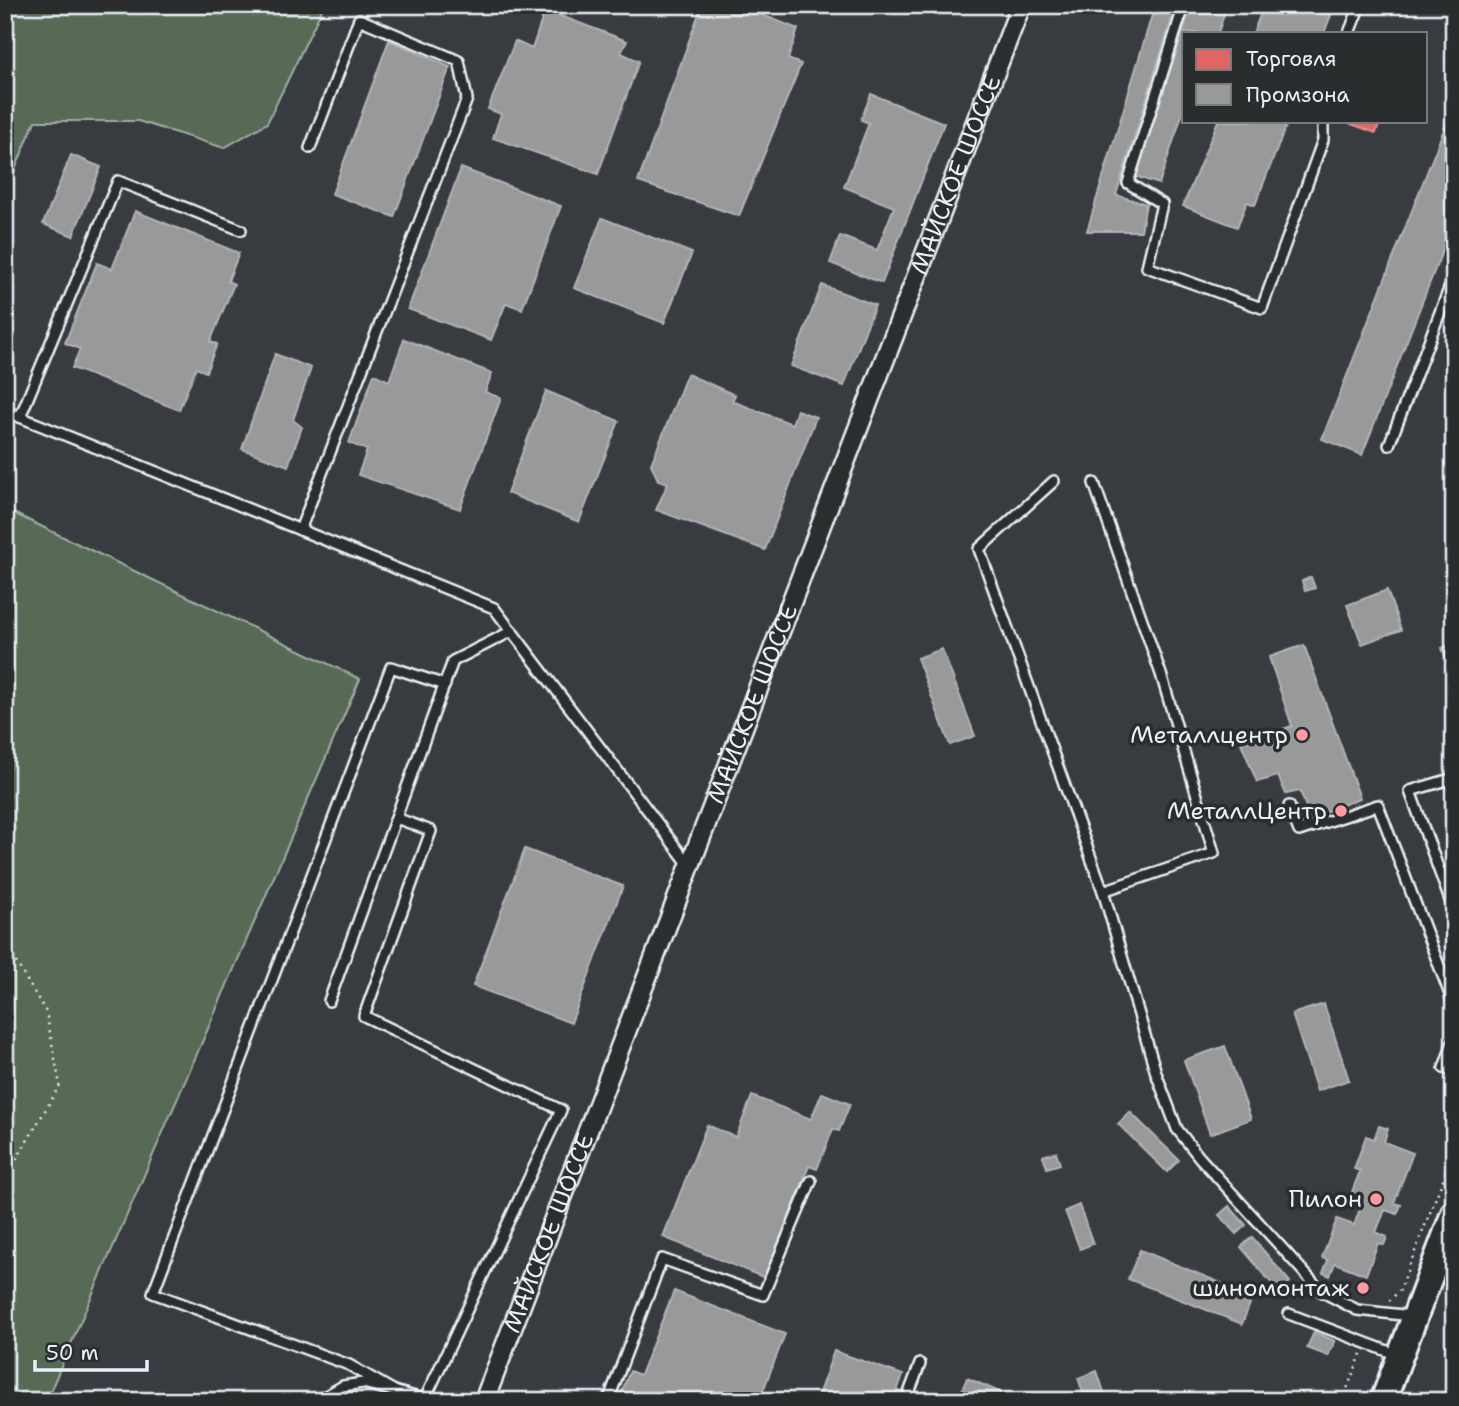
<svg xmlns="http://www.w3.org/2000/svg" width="1459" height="1406" viewBox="0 0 1459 1406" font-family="'Shantell Sans',sans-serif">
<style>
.built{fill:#393b41;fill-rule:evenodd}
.green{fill:#586b55;stroke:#a0aea6;stroke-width:2}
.shops{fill:#e06666;stroke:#e29092;stroke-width:2}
.industry{fill:#999;stroke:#b1b3b6;stroke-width:2}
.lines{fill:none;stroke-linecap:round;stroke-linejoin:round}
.lane-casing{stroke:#e8f1f8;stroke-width:14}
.street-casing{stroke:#e8f1f8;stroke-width:23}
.secondary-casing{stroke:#e8f1f8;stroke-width:30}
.path{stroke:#e8f1f8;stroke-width:2.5;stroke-dasharray:2 5;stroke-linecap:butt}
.lane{stroke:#2a2d2e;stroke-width:9}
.street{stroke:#2a2d2e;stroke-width:18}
.secondary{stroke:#2a2d2e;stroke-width:24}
.poi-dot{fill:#ff9aa2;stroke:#2a2d2e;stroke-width:2.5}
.labels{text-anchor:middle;stroke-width:7;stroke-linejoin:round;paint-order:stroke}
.street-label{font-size:24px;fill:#e8f1f8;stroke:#2a2d2e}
.poi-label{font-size:24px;fill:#e8f1f8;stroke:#2a2d2e;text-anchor:end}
</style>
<rect width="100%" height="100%" fill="#2a2d2e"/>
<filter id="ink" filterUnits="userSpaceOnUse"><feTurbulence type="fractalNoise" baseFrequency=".0143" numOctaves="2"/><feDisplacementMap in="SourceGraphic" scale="14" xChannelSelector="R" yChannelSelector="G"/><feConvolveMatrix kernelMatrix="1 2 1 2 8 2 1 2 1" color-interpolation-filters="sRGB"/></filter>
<g filter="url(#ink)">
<!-- built -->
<path class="built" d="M179 5H1454V1401H39L360 679 5 509V194L35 121ZM1184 33H1426V121H1184Z"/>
<!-- green -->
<g class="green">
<path d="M5 5H324L267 123 224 148 138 121H35L5 194Z"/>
<path d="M5 509 360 679 46 1401H5Z"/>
</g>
<!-- shops -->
<path class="shops" d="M1343 121H1380L1376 133Z"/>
<!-- industry -->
<g class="industry">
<path d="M702 5H738L798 29 788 59 801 64 739 216 638 182Z"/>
<path d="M1155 5H1176L1116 195 1146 204 1141 231H1087Z"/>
<path d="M1192 5H1227L1218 33H1184V109L1159 184 1135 176Z"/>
<path d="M1264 5H1335L1324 33H1253Z"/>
<path d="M545 10 627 41 621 53 639 61 598 174 493 138 501 114 488 109 515 41 532 49Z"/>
<path d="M389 40 450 67 394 217 332 194Z"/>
<path d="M871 94 944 123 882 283 830 263 840 236 877 250 894 207 844 187 869 123 861 120Z"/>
<path d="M1218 121H1288L1255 205 1247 202 1237 227 1183 206Z"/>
<path d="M1446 124 1454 127V221L1362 455 1322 439Z"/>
<path d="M71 155 101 167 73 236 43 224Z"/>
<path d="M461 168 561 206 522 309 506 303 491 340 408 309Z"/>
<path d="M135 211 239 253 228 281 234 284 210 342 217 344 206 372 196 368 179 410 72 368 80 349 65 343 97 263 112 269Z"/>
<path d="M602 218 692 253 664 323 574 288Z"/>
<path d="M822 285 875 305 844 386 791 366Z"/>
<path d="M404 339 492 373 485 392 501 398 460 509 358 475 367 450 349 443 374 374 389 381Z"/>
<path d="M275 354 311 368 293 420 302 427 288 466 242 449Z"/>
<path d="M687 374 735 395 732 401 792 424 797 410 816 417 765 550 656 510 668 483 658 480 651 464Z"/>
<path d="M546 391 619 421 579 522 507 493Z"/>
<path d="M1311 577 1315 588 1305 591 1302 581Z"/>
<path d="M1387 590 1401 630 1362 644 1347 605Z"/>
<path d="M1454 643V681L1442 648Z"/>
<path d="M1304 645 1360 798 1310 818 1300 791 1286 794 1278 776 1257 782 1241 743 1292 726 1269 657Z"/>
<path d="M942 649 975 736 950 745 917 658Z"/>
<path d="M525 849 623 886 571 1023 473 986Z"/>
<path d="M1324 1004 1349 1080 1317 1091 1292 1014Z"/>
<path d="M1225 1046 1251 1119 1210 1134 1184 1060Z"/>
<path d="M822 1093 850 1104 839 1131 833 1129 817 1169 809 1166 765 1278 663 1237 707 1125 736 1137 752 1096 811 1119Z"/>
<path d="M1130 1112 1179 1160 1167 1172 1118 1124Z"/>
<path d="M1379 1126 1388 1129 1384 1142 1413 1153 1394 1203 1401 1205 1397 1214 1385 1210 1376 1232 1387 1237 1384 1245 1378 1243 1366 1275 1335 1263 1330 1276 1323 1273 1328 1260 1322 1258 1337 1219 1354 1225 1363 1201 1350 1197 1360 1171 1354 1169 1366 1136 1374 1139Z"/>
<path d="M1056 1152 1060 1164 1047 1168 1043 1156Z"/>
<path d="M1079 1205 1093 1244 1080 1249 1065 1211Z"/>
<path d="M1229 1206 1246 1225 1236 1234 1219 1215Z"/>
<path d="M1252 1237 1290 1282 1279 1292 1241 1247Z"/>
<path d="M1140 1250 1253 1296 1242 1324 1128 1279Z"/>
<path d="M674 1291 785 1334 759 1401H618L630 1371 640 1375Z"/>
<path d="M1314 1332 1335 1341 1328 1356 1307 1348Z"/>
<path d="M834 1351 903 1375 893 1401H816Z"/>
<path d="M1097 1371 1107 1401H1086L1078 1378Z"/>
<path d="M967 1378 1002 1393 999 1401H957Z"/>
</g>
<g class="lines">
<!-- lane casing -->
<g class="lane-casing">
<g id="lane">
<path d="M1184 5 1128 183 1162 204 1147 267 1262 308 1323 140V121"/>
<path d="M1349 33 1360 5"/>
<path d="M5 411 494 608 690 866"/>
<path d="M20 417 118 181 241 230"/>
<path d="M1389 445 1454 276"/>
<path d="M1054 481 979 549 1103 891 1156 1073 1177 1129 1200 1158 1321 1291 1357 1310 1412 1316"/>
<path d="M1094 483 1161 674 1214 853 1103 891"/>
<path d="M300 530 467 99 459 61 359 19 310 148"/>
<path d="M1454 778 1410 791 1454 911"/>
<path d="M1289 806 1299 831 1378 805 1454 1005"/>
<path d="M396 818 431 831 364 1016 561 1110 425 1399"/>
<path d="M329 1001 453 661 512 631"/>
<path d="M1454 1039 1444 1068 1454 1072"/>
<path d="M1289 1314 1398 1355"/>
<path d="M396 1392 349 1365 153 1293 391 667 445 685"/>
<path d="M317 1401 343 1386 363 1383 431 1401"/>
<path d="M608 1401 662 1259 763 1295 811 1181"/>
<path d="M906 1401 920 1364"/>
</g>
</g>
<!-- street casing -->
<g class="street-casing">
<g id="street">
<path id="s1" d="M484 1401 1021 5"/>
</g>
</g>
<!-- secondary casing -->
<g class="secondary-casing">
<path id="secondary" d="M1383 1401 1454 1213"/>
</g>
<!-- path -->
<g class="path">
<path d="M5 944 46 1012 60 1085 5 1179"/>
<path d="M1389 1301 1400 1290 1454 1151"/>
<path d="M1342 1401 1362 1352"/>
</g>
<!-- lane -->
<use href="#lane" class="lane"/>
<!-- street -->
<use href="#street" class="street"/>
<!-- secondary -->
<use href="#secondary" class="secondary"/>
</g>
</g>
<!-- markers -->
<g class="poi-dot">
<circle cx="1302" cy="735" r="7"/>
<circle cx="1341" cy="811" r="7"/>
<circle cx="1376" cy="1199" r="7"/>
<circle cx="1363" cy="1288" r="7"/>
</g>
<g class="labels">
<!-- street labels -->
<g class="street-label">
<text dy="8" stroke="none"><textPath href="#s1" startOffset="1314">МАЙСКОЕ ШОССЕ</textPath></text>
<text dy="8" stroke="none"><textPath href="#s1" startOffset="747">МАЙСКОЕ ШОССЕ</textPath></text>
<text dy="8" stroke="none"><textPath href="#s1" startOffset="180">МАЙСКОЕ ШОССЕ</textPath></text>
</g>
<!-- poi labels -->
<g class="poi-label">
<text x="1288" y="743">Металлцентр</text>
<text x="1327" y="819">МеталлЦентр</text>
<text x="1362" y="1207">Пилон</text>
<text x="1349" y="1296">шиномонтаж</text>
</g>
</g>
<!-- margin -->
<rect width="1459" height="1406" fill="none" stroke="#2a2d2e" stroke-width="28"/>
<rect x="14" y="14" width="1431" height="1378" fill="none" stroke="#e8f1f8" stroke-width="2.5" filter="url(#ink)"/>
<!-- legend -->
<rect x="1182" y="32" width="245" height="91" fill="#2a2d2e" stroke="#767b7f" stroke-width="2"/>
<rect x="1196" y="49" width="35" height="21" fill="#e06666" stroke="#767b7f" stroke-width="2"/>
<text x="1246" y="66" font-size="21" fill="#e8f1f8">Торговля</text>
<rect x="1196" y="84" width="35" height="21" fill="#999999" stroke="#767b7f" stroke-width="2"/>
<text x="1246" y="102" font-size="21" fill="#e8f1f8">Промзона</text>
<!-- scale -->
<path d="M35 1360v10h112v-10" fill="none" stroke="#e8f1f8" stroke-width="3.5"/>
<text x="46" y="1360" font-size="21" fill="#e8f1f8" stroke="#2a2d2e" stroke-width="5" paint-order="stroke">50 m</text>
</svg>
